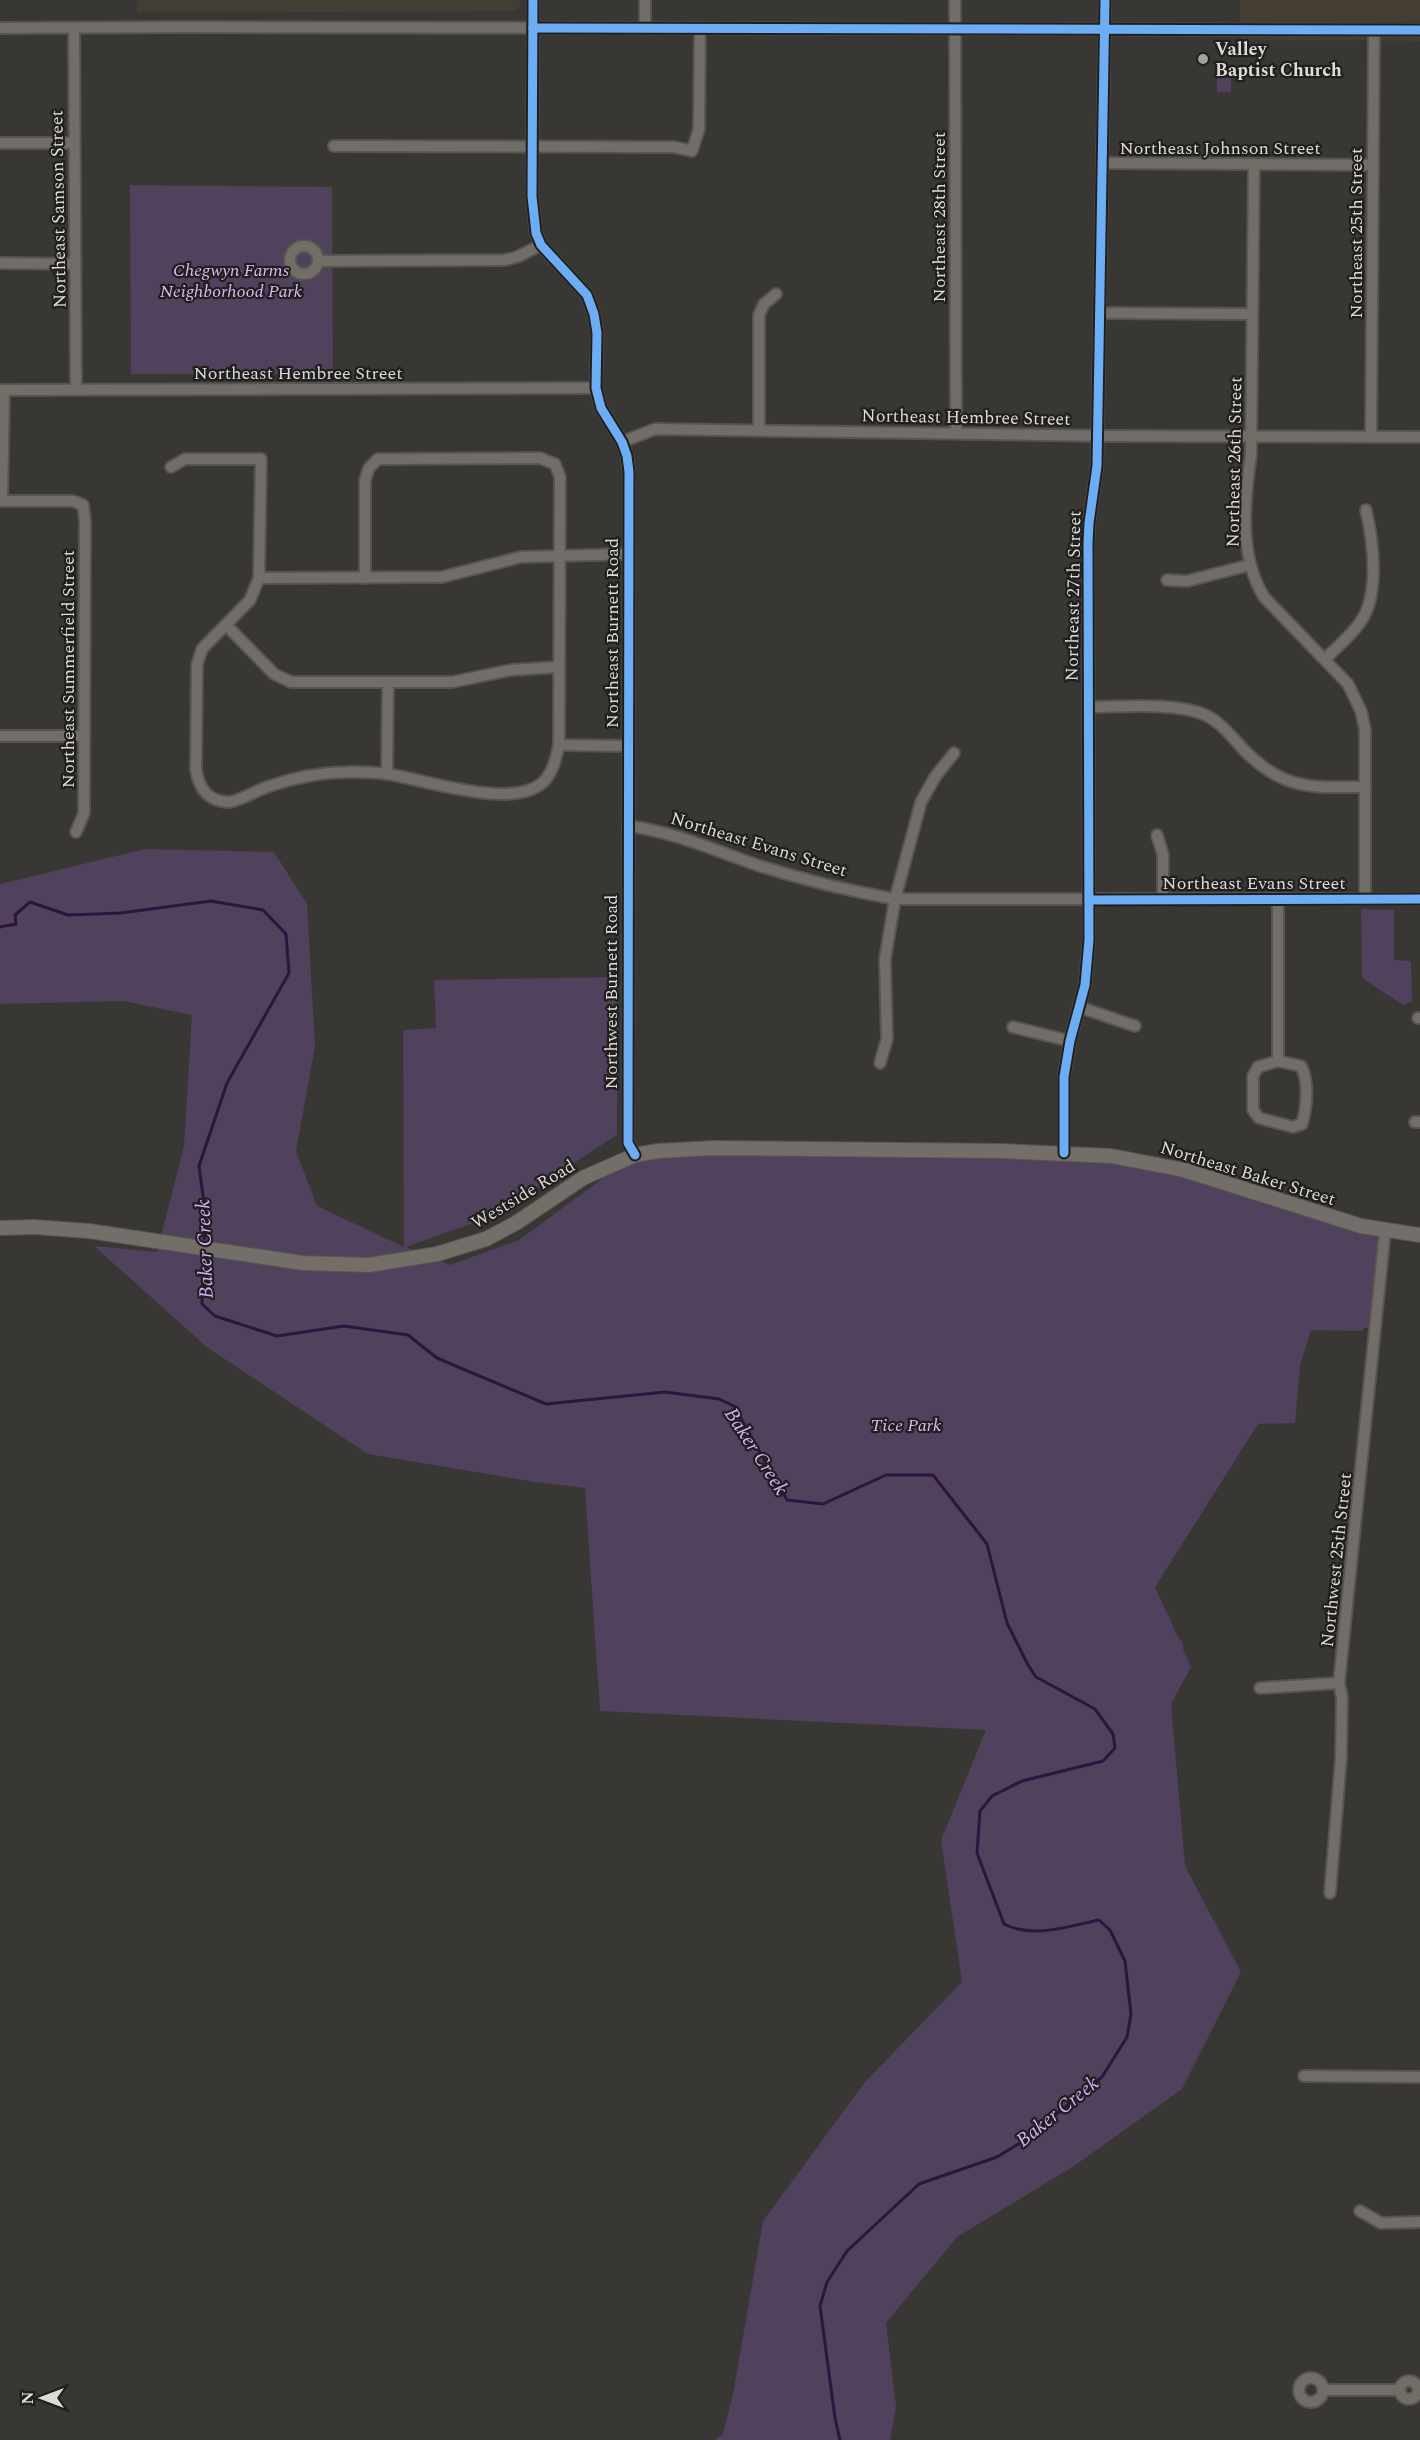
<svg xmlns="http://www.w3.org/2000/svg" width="1420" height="2440" viewBox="0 0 1420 2440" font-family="Spectral,serif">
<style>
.built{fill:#433d34}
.green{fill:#50415c}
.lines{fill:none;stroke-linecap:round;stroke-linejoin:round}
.stream{stroke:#2e153f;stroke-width:3}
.minor-casing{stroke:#565552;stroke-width:14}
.major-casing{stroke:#565552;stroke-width:16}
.minor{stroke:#726e67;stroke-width:10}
.major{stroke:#736e67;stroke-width:14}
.cycleway-casing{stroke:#201f1d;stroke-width:13}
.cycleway{stroke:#6dadf4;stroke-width:9}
.poi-dot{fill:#a3a29f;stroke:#201f1d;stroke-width:2}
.labels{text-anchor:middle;stroke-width:4.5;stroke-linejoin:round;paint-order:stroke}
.poi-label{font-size:18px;font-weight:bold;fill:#dcdbd8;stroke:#201f1d;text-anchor:start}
.street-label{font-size:18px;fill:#dcdbd8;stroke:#201f1d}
.park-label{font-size:18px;font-style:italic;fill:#dab9f8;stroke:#201f1d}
.water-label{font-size:20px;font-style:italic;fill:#d8aefc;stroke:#201f1d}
</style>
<rect width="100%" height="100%" fill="#393734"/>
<!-- built -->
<g class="built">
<path d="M137 0H520L519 9 514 11 137 13Z"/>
<path d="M1240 0H1420V41L1240 40Z"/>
</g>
<!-- green -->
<g class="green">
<rect x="1217" y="78" width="14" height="14"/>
<path d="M130 185 332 187 333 374H131Z"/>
<path d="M145 849 274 852 307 904 315 1046 296 1151 317 1206 404 1247 403 1030 436 1028 434 980 618 977 617 1135 490 1217 406 1247 450 1265 519 1240 635 1155 996 1151 1165 1165 1385 1231 1368 1328H1363V1331L1311 1330 1300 1365 1295 1423 1258 1424 1155 1587 1179 1639 1183 1642V1649L1191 1667 1171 1704 1185 1866 1241 1972 1182 2089 1074 2166 957 2237 886 2323 896 2407 890 2440H715L723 2434 734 2389 763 2221 865 2082 962 1982 941 1840 986 1730 600 1711 585 1488 535 1482 368 1454 208 1348 94 1246 157 1252 184 1146 192 1015 123 1001 0 1004V884Z"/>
<path d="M1361 909 1394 910V960L1411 961 1412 1001 1403 1005 1362 978Z"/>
</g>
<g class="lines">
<!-- stream -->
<g class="stream">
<path d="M0 927 16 924 15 915 30 902 68 915 121 913 211 901 263 910 286 934 289 973 227 1083 199 1166 206 1218 204 1244"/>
<path d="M204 1253 202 1304 215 1316 277 1336 344 1326 408 1335 437 1358 546 1404 665 1392 719 1399 734 1406 787 1500 823 1504 886 1475H933L987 1544 1007 1623 1028 1665 1036 1677 1095 1709 1113 1734 1115 1748 1103 1761 1022 1781 992 1796 980 1811 977 1853 1004 1924C1033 1939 1069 1926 1099 1920L1110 1930 1125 1961 1131 2014 1127 2037 1102 2077 1025 2140 997 2157 919 2184 847 2251 827 2282 820 2306 835 2418 840 2440"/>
</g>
<!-- minor casing -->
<g class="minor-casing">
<g id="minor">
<path d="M533 0 532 196 536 233 541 245 587 295 594 314 597 333 596 388 601 408 622 442 627 456 629 472 628 1143 635 1155"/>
<path d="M645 0V28"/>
<path d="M955 0 956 433"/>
<path d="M0 28 186 27 1420 30"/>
<path d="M74 29 76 389"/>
<path d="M0 143H73"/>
<path d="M334 146 674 147 692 151 699 129 700 29"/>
<path d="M1103 163 1373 165"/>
<path d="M1254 164 1251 455C1244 502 1239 556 1264 597L1348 684 1361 711 1365 729V899"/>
<circle cx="304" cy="260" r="14"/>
<path d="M318 261 504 260 517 257 541 245"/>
<path d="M0 263 75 264"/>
<path d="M1100 313 1252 314"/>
<path d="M0 390 596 388"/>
<path d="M759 430V315L764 304 776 294"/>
<path d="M1371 437 1374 30"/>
<path d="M622 442 655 429 1109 436 1420 437"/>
<path d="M171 467 185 459H261L259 578 250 600 202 649 197 665 196 770C199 788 207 801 228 802 238 802 259 789 270 786 296 777 323 772 351 772 362 772 375 772 387 774 424 779 518 813 546 779 554 769 556 757 559 745L560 477 555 464 540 458 378 459 369 468 365 480V578"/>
<path d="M0 501H73L83 505 85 520 84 813 76 832"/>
<path d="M2 501 4 390"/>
<path d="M259 578 442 577 521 557 629 554"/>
<path d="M1167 580 1187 581 1250 565"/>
<path d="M227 626 274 674 291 682H452L511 670 559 667"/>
<path d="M1325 659C1337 647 1352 635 1361 621 1380 593 1373 541 1366 510"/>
<path d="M1089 707C1121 707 1173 702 1203 714 1219 720 1232 737 1244 750 1284 791 1312 787 1365 787"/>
<path d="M0 736H84"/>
<path d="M559 745 627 746"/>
<path d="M387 774 388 682"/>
<path d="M628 826C675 832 716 851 760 866 804 880 850 891 895 899H1420"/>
<path d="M1157 835 1163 855V899"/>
<path d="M1079 1007 1135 1026"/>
<path d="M1418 1018H1420"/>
<path d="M1013 1027 1070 1041"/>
<path d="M1278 1061 1301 1066C1309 1081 1307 1107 1302 1124L1293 1127 1259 1118 1253 1110V1076L1258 1067 1278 1061V899"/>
<path d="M880 1063 887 1039 885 959 895 899 921 802 935 777 954 753"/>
<path d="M1415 1122H1420"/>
<path d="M1064 1153V1077L1070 1041 1085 985 1089 940 1088 543 1089 523 1097 466 1105 0"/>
<path d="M1260 1688 1339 1683"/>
<path d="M1330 1893 1341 1758 1342 1697 1339 1683 1385 1231"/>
<path d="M1304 2076 1420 2077"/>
<path d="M1360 2211 1381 2223 1420 2222"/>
<circle cx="1311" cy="2390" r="12"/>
<circle cx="1409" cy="2390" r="9"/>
<path d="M1323 2390H1400"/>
</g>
</g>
<!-- major casing -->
<g class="major-casing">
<path id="major" d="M0 1228 34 1227 89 1231 303 1263 369 1265 437 1254 486 1239 516 1223 583 1178 635 1155 658 1151 714 1148 1000 1151 1111 1156 1184 1170 1361 1226 1420 1235"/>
</g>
<!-- minor -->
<use href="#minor" class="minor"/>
<!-- major -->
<use href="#major" class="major"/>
<!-- cycleway casing -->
<g class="cycleway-casing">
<g id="cycleway">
<path d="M533 0 532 196 536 233 541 245 587 295 594 314 597 333 596 388 601 408 622 442 627 456 629 472 628 1143 635 1155"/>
<path d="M533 28 1420 30"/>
<path d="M1089 900 1420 899"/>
<path d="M1064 1153V1077L1070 1041 1085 985 1089 940 1088 543 1089 523 1097 466 1105 0"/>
</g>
</g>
<!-- cycleway -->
<use href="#cycleway" class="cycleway"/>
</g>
<!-- markers -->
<circle class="poi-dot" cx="1203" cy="59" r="6"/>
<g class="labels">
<!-- poi labels -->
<g class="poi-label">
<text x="1215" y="55">Valley<tspan x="1215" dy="21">Baptist Church</tspan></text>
</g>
<!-- street labels -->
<g class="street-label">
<text x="1220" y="154">Northeast Johnson Street</text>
<text transform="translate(58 209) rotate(-91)" y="6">Northeast Samson Street</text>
<text transform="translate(939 217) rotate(-90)" y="6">Northeast 28th Street</text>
<text transform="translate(1356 233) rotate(-90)" y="6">Northeast 25th Street</text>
<text x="298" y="379">Northeast Hembree Street</text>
<text transform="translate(966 417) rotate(1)" y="6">Northeast Hembree Street</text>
<text transform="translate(1234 462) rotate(-89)" y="6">Northeast 26th Street</text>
<text transform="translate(1073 596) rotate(-89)" y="6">Northeast 27th Street</text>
<text transform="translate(612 633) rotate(-90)" y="6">Northeast Burnett Road</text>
<text transform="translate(68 669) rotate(-90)" y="6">Northeast Summerfield Street</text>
<text transform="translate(759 844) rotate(17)" y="6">Northeast Evans Street</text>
<text x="1254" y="889">Northeast Evans Street</text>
<text transform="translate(611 992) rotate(-90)" y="6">Northwest Burnett Road</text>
<text transform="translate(1248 1173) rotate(17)" y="6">Northeast Baker Street</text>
<text transform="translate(523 1194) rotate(-31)" y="6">Westside Road</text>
<text transform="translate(1336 1560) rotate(-84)" y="6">Northwest 25th Street</text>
</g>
<!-- park labels -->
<g class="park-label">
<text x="231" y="276">Chegwyn Farms<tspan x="231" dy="21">Neighborhood Park</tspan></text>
<text x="906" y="1431">Tice Park</text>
</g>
<!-- water labels -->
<g class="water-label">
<text transform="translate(204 1249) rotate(-92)" y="7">Baker Creek</text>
<text transform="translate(757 1451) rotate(57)" y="7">Baker Creek</text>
<text transform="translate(1057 2111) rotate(-39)" y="7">Baker Creek</text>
</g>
</g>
<!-- north arrow -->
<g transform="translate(42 2398) rotate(270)" stroke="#201f1d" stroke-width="4.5" paint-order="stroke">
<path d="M0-4.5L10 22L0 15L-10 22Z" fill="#dcdbd8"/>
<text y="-9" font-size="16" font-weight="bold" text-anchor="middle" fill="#dcdbd8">N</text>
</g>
</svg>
